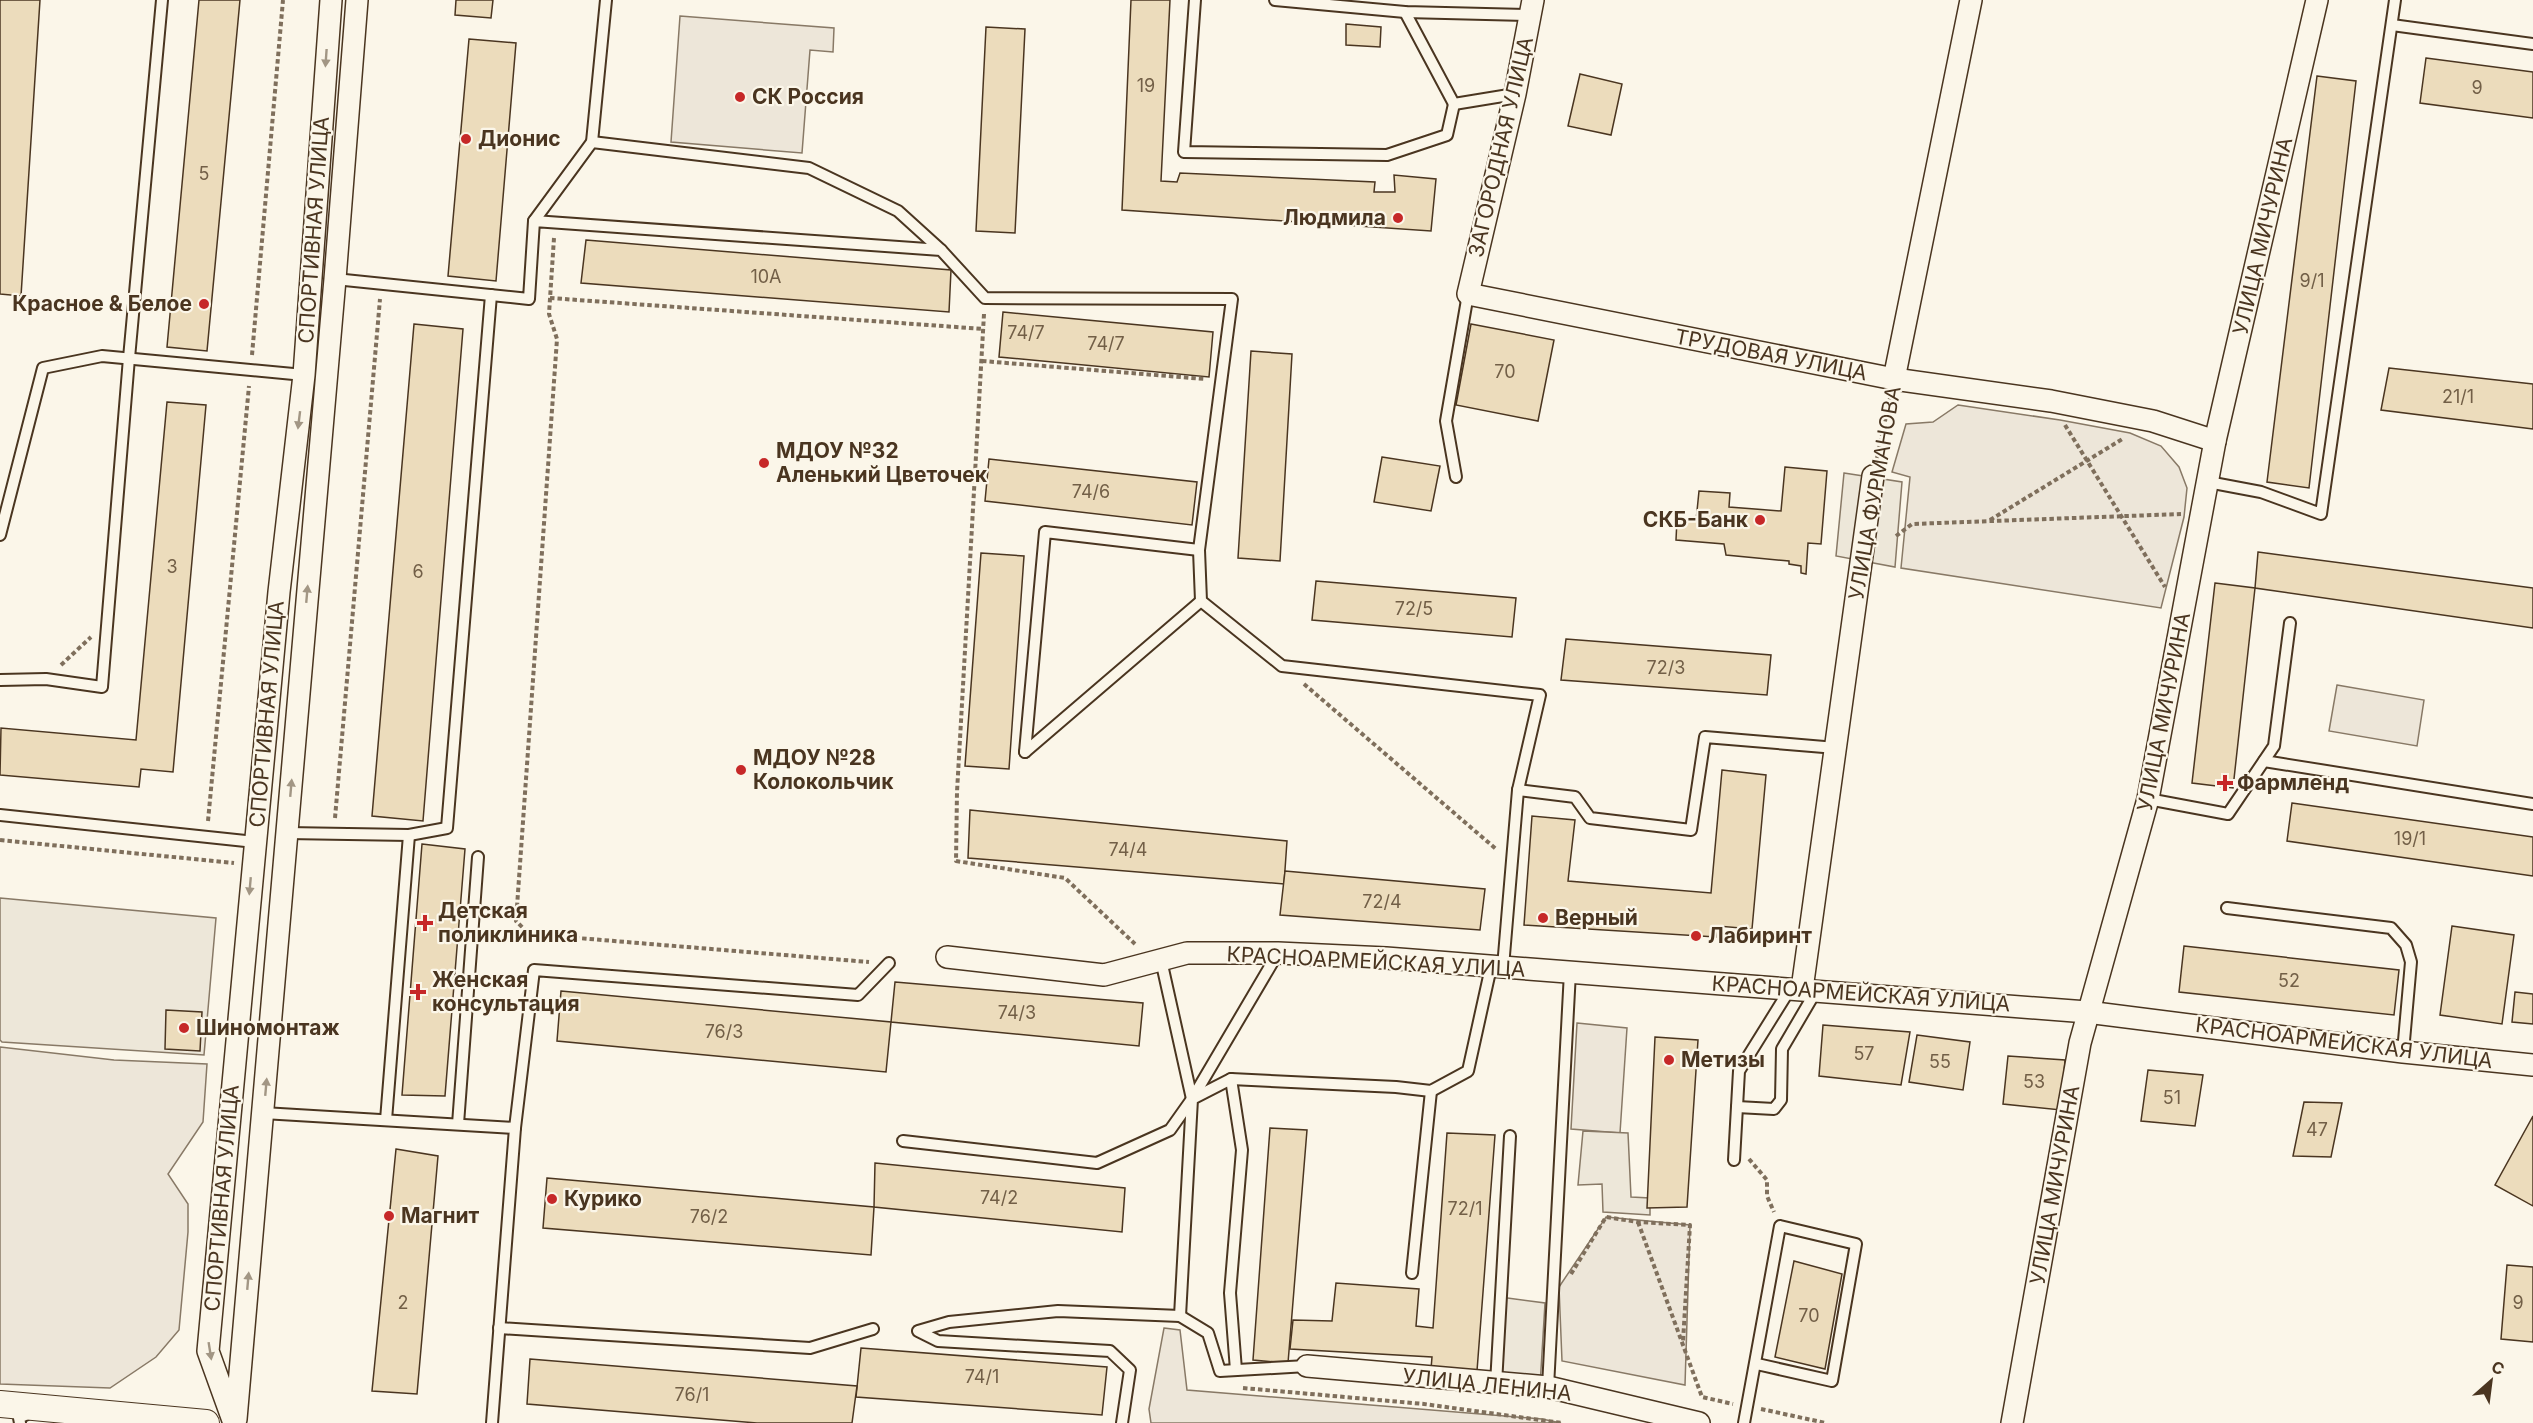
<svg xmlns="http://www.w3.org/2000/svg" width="2533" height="1423" viewBox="0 0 2533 1423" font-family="Inter,sans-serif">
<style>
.green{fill:#ede6d9;stroke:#887966;stroke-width:1.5}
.parking{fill:#ede7d9;stroke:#887966;stroke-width:1.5}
.building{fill:#ecdcbc;stroke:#4a3520;stroke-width:1.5}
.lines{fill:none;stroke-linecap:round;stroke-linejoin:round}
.service-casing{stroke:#4a3520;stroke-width:14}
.minor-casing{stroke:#4a3520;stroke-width:24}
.tertiary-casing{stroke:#4a3520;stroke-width:28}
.path{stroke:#7f6f5c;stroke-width:4;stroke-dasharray:4.5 3;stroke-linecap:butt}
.service{stroke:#fbf6e9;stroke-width:10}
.minor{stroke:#fbf6e9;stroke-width:21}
.tertiary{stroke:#fbf6e9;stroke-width:26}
.oneway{fill:#a29684}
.poi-dot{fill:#c62828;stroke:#fbf6e9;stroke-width:2}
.labels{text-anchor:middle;stroke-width:4.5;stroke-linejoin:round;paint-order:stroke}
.number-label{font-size:18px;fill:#725f47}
.poi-label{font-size:21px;font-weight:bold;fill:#4a3520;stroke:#fbf6e9;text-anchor:start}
.street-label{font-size:21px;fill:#4a3520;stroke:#fbf6e9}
</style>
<rect width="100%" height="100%" fill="#fbf6e9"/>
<!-- green -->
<g class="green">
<path d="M680 16 834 28 833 52 810 50 802 153 671 142Z"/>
<path d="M1958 405 2060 420 2130 433 2161 446 2179 467 2187 488 2184 517 2161 608 1901 568 1910 477 1892 472 1906 424 1933 422Z"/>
<path d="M2337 685 2424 700 2417 746 2329 731Z"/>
<path d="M1577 1023 1627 1028 1620 1133 1571 1129Z"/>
<path d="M0 1047 114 1060 207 1064 203 1122 168 1174 188 1204V1232L179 1330 156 1357 110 1388 0 1384Z"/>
<path d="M1606 1217 1690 1225 1685 1385 1562 1361 1559 1287Z"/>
<path d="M1164 1328 1180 1330 1187 1390 1542 1419 1561 1423H1151L1149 1409Z"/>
</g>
<!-- parking -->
<g class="parking">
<path d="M1844 473 1902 482 1895 567 1836 556Z"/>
<path d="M0 898 216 918 204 1055 2 1042 0 1040Z"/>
<path d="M1583 1131 1628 1133 1631 1197 1650 1198V1215L1603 1212 1602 1184 1578 1185Z"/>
<path d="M1500 1297 1545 1303 1540 1386 1496 1384Z"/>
</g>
<!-- building -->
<g class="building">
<path d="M0 0H40L21 296 0 294Z"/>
<path d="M199 0H240L207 351 167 347Z"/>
<path d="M456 0H493L491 18 455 15Z"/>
<path d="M1131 0H1170L1161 181 1177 182 1180 173 1375 182 1374 192H1395L1394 175 1436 179 1431 231 1122 210Z"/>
<path d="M1346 24 1381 27 1380 47 1346 45Z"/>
<path d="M986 27 1025 29 1015 233 976 231Z"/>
<path d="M469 39 516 43 496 281 448 276Z"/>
<path d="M2426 58 2533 72V118L2420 103Z"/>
<path d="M1580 74 1622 84 1611 135 1568 126Z"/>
<path d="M2317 76 2356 81 2309 488 2267 482Z"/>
<path d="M586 240 951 270 949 312 581 283Z"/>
<path d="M1003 312 1213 332 1209 377 999 357Z"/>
<path d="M414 324 463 329 423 821 372 816Z"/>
<path d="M1471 324 1554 340 1538 421 1456 405Z"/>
<path d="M1251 351 1292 354 1280 561 1238 558Z"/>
<path d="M2389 368 2533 384V429L2381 410Z"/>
<path d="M167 402 206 405 173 772 141 769 139 787 0 775 1 728 136 740Z"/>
<path d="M1382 457 1440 466 1431 511 1374 502Z"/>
<path d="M989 459 1197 482 1192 525 985 501Z"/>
<path d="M1785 467 1827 471 1821 544 1808 543 1806 574 1801 573V566L1789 564V561L1726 555 1724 544 1676 540 1677 519 1696 521 1699 491 1730 493 1729 507 1781 511Z"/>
<path d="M2258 552 2533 588V628L2255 588Z"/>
<path d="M981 553 1024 556 1009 769 965 766Z"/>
<path d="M1316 581 1516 598 1512 637 1312 620Z"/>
<path d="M2215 583 2255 588 2233 788 2192 783Z"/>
<path d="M1566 639 1771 655 1767 695 1561 680Z"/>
<path d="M1722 770 1766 775 1752 929 1718 926 1716 937 1524 925 1532 816 1575 820 1568 881 1711 893Z"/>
<path d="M2292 803 2533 837V876L2287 841Z"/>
<path d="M970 810 1287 841 1284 884 968 858Z"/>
<path d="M422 844 465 849 445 1096 402 1095Z"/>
<path d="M1285 871 1485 889 1480 930 1280 915Z"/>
<path d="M2452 926 2514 935 2502 1024 2440 1015Z"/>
<path d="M2184 946 2399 970 2394 1015 2179 992Z"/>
<path d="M895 982 1143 1003 1139 1046 891 1022Z"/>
<path d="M561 991 891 1022 886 1072 557 1041Z"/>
<path d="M2515 992 2533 994V1024L2512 1022Z"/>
<path d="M166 1010 202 1012 200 1051 165 1049Z"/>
<path d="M1823 1025 1910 1032 1901 1085 1819 1076Z"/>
<path d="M1917 1035 1970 1042 1963 1090 1909 1082Z"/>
<path d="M1655 1037 1698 1040 1687 1207 1647 1208Z"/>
<path d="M2008 1056 2065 1060 2061 1110 2003 1104Z"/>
<path d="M2148 1070 2203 1075 2195 1126 2141 1121Z"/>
<path d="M2304 1102 2342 1103 2331 1157 2293 1156Z"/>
<path d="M2533 1116V1206L2495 1185Z"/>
<path d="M1270 1128 1307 1130 1288 1363 1253 1360Z"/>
<path d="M1447 1133 1495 1135 1476 1384 1430 1381 1432 1357 1290 1349 1293 1320 1332 1321 1336 1283 1419 1289 1416 1326 1433 1328Z"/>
<path d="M396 1149 438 1156 417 1394 372 1391Z"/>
<path d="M875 1163 1125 1188 1122 1232 874 1207Z"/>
<path d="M547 1178 874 1207 871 1255 543 1228Z"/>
<path d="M1794 1261 1842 1274 1825 1369 1775 1357Z"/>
<path d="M2507 1265 2533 1267V1342L2501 1339Z"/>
<path d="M861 1348 1107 1367 1102 1415 856 1397Z"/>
<path d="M530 1359 857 1386 852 1423H757L527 1404Z"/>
</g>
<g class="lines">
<!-- service casing -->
<g class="service-casing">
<g id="service">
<path d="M1195 0 1184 152 1387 155 1447 135 1454 104"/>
<path d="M1275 0 1405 12 1530 15"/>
<path d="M1405 12 1454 104 1515 94"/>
<path d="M2392 25 2533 44"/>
<path d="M592 142 809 168 898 211 941 250"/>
<path d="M534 221 592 142 606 0"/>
<path d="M335 279 529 299 534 221 941 250 985 298 1232 299 1199 550 1201 601 1282 666 1540 695 1518 790 1503 967"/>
<path d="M1456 477 1446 421 1468 294"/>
<path d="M2208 482 2261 492 2321 514 2395 0"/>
<path d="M0 535 43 368 102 356 304 375"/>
<path d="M0 680 46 679 102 687 129 358 162 0"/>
<path d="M1025 752 1045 532 1199 550"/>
<path d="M1025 752 1201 601"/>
<path d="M2264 761 2533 804"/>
<path d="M1518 790 1575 797 1590 818 1691 830 1705 737 1836 748"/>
<path d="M2148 799 2228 814 2274 746 2290 623"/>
<path d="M0 815 255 842"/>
<path d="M287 833 409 835 447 828 491 295"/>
<path d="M2227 908 2391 928 2406 945 2411 962 2403 1052"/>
<path d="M1161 960 1192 1099 1278 953"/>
<path d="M1231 1079 1242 1150 1230 1293 1236 1370"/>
<path d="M1737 1107 1774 1109 1781 1100 1782 1049 1816 991"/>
<path d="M263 1113 515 1128 534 970 858 995 889 963"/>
<path d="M386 1120 409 835"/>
<path d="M458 1124 478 857"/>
<path d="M903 1141 1097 1163 1170 1130 1192 1099"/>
<path d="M1734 1160 1739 1071 1790 989"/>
<path d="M1412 1273 1431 1091"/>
<path d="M1180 1316 1192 1099 1231 1079 1396 1087 1431 1091 1468 1071 1491 967"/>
<path d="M499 1328 810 1348 873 1329"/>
<path d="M1496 1384 1510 1136"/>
<path d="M1548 1387 1570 972"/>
<path d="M20 1423 19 1418 31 1412"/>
<path d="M492 1423 515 1128"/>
<path d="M1122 1423 1130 1370 1110 1351 938 1341 918 1331 949 1322 1058 1311 1180 1316 1208 1333 1220 1371 1307 1366"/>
<path d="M1744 1423 1780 1226 1856 1244 1832 1381 1757 1364"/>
</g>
</g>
<!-- minor casing -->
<g class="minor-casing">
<g id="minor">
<path d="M1533 0 1515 94 1468 294 1894 379 2051 401 2153 421 2215 441"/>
<path d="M1894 379 1971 0"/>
<path d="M947 957 1104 975 1187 953H1278L1386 958 2087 1012 2403 1052 2533 1065"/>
<path d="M1802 989 1873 476"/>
<path d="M1307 1366 1548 1387 1699 1423"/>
<path d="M236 1419 335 279 357 0"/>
<path d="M234 1423 208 1351 279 592 304 375 331 0"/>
<path d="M2012 1423 2080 1043 2148 799 2215 441 2317 0"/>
</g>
</g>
<!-- tertiary casing -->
<g class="tertiary-casing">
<path id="tertiary" d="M0 1404 206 1423"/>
</g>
<!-- path -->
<g class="path">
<path d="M554 238 549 314 557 339 516 921 529 934 869 962"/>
<path d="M550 298 984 329"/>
<path d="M984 314 957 792 956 861 1065 878 1135 944"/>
<path d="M252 355 283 0"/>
<path d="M982 361 1205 379"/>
<path d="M2065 425 2165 587"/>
<path d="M1877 458 1890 398"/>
<path d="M1990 520 2124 438"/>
<path d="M1896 536 1912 524 2181 514"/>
<path d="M61 665 91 637"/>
<path d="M1304 684 1496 849"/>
<path d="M335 818 380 299"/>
<path d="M208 821 249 386"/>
<path d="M0 840 234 863"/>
<path d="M1749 1159 1767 1180V1196L1774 1212"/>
<path d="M1638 1222 1702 1397 1733 1404"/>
<path d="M1571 1274 1606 1217 1638 1222 1690 1225 1683 1342"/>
<path d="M1243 1388 1424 1404 1562 1423"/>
<path d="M1761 1409 1826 1423"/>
</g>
<!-- service -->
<use href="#service" class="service"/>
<!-- minor -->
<use href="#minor" class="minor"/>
<!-- tertiary -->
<use href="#tertiary" class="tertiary"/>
</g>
<!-- one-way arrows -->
<defs><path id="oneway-solid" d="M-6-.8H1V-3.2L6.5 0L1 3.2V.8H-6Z" transform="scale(1.5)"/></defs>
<g class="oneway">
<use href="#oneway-solid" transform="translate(326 58) rotate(94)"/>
<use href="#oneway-solid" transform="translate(299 420) rotate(97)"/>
<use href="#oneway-solid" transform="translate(307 594) rotate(-85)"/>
<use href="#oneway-solid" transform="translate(291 788) rotate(-85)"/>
<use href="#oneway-solid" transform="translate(250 886) rotate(95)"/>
<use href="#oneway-solid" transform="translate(266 1087) rotate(-85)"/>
<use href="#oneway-solid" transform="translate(248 1281) rotate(-85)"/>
<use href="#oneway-solid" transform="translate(210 1351) rotate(81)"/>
</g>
<!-- markers -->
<g class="poi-dot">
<circle cx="740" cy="97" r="6"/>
<circle cx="466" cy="139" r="6"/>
<circle cx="1398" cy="218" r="6"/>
<circle cx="204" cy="304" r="6"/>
<circle cx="764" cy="463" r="6"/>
<circle cx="1760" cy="520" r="6"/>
<circle cx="741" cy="770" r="6"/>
<path d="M2222 774h6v6h6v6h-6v6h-6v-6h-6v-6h6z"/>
<circle cx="1543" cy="918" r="6"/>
<path d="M422 914h6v6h6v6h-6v6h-6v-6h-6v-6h6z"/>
<circle cx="1696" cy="936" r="6"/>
<path d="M415 983h6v6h6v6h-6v6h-6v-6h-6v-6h6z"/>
<circle cx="184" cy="1028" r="6"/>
<circle cx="1669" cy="1060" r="6"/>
<circle cx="552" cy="1199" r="6"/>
<circle cx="389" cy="1216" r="6"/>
</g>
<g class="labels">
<!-- number labels -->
<g class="number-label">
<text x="1146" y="92">19</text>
<text x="2477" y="94">9</text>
<text x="204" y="180">5</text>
<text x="766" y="283">10А</text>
<text x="2312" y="287">9/1</text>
<text x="1026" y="339">74/7</text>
<text x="1106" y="350">74/7</text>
<text x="1505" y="378">70</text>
<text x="2458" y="403">21/1</text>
<text x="1091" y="498">74/6</text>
<text x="172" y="573">3</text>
<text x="418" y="578">6</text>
<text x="1414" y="615">72/5</text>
<text x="1666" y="674">72/3</text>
<text x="2410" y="845">19/1</text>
<text x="1128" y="856">74/4</text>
<text x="1382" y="908">72/4</text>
<text x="2289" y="987">52</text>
<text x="1017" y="1019">74/3</text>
<text x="724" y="1038">76/3</text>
<text x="1864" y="1060">57</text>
<text x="1940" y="1068">55</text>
<text x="2034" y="1088">53</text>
<text x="2172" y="1104">51</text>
<text x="2317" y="1136">47</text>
<text x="999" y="1204">74/2</text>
<text x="1465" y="1215">72/1</text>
<text x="709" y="1223">76/2</text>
<text x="403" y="1309">2</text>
<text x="2518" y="1309">9</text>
<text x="1809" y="1322">70</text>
<text x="982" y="1383">74/1</text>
<text x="692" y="1401">76/1</text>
</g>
<!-- poi labels -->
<g class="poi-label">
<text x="752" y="104">СК Россия</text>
<text x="478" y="146">Дионис</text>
<text x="1386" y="225" text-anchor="end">Людмила</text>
<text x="192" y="311" text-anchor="end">Красное &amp; Белое</text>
<text x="776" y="458">МДОУ №32<tspan x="776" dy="24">Аленький Цветочек</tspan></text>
<text x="1748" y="527" text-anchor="end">СКБ-Банк</text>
<text x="753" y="765">МДОУ №28<tspan x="753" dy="24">Колокольчик</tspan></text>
<text x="2237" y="790">Фармленд</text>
<text x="438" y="918">Детская<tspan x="438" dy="24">поликлиника</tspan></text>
<text x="1555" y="925">Верный</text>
<text x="1708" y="943">Лабиринт</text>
<text x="432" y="987">Женская<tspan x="432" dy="24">консультация</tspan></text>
<text x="196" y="1035">Шиномонтаж</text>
<text x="1681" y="1067">Метизы</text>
<text x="564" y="1206">Курико</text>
<text x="401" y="1223">Магнит</text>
</g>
<!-- street labels -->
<g class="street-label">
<text transform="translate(1501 147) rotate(-77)" y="7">ЗАГОРОДНАЯ УЛИЦА</text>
<text transform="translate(314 230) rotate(-86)" y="7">СПОРТИВНАЯ УЛИЦА</text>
<text transform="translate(2263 236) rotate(-77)" y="7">УЛИЦА МИЧУРИНА</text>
<text transform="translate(1771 355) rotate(11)" y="7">ТРУДОВАЯ УЛИЦА</text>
<text transform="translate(1875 493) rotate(-80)" y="7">УЛИЦА ФУРМАНОВА</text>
<text transform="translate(2164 712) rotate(-79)" y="7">УЛИЦА МИЧУРИНА</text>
<text transform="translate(267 714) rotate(-85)" y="7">СПОРТИВНАЯ УЛИЦА</text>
<text transform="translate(1376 962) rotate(3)" y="7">КРАСНОАРМЕЙСКАЯ УЛИЦА</text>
<text transform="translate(1861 994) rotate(4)" y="7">КРАСНОАРМЕЙСКАЯ УЛИЦА</text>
<text transform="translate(2344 1043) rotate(7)" y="7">КРАСНОАРМЕЙСКАЯ УЛИЦА</text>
<text transform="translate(2055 1185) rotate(-80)" y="7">УЛИЦА МИЧУРИНА</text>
<text transform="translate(222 1198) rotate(-85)" y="7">СПОРТИВНАЯ УЛИЦА</text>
<text transform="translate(1487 1385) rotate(6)" y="7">УЛИЦА ЛЕНИНА</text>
</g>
</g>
<!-- north arrow -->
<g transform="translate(2491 1381) rotate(28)" stroke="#fbf6e9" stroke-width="4.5" paint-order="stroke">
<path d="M0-4.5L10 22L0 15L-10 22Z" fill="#4a3520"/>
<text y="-9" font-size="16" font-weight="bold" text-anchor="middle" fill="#4a3520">С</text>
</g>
</svg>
